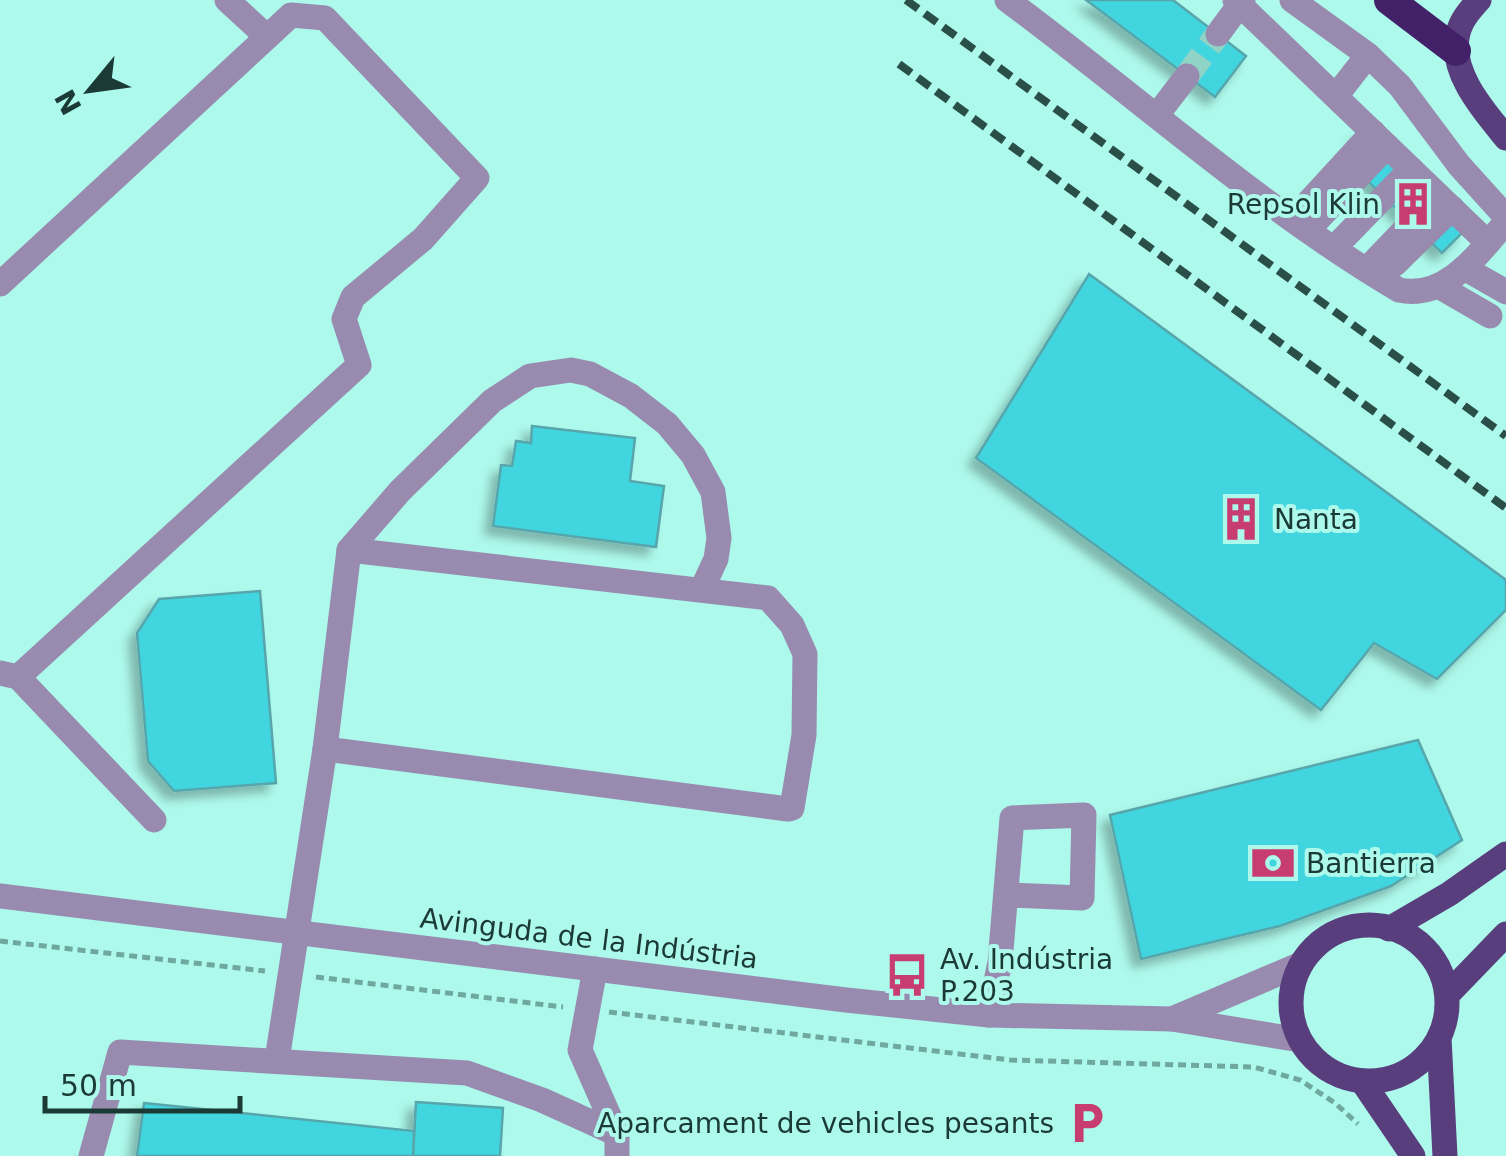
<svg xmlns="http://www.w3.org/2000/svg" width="1506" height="1156" viewBox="0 0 1506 1156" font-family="'DejaVu Sans',sans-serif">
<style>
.building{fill:#41d5df;stroke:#57a6ab;stroke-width:2.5;filter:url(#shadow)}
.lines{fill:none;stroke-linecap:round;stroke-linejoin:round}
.minor-tunnel{stroke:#90d3c7;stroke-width:25;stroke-dasharray:25 12;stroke-linecap:butt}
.path{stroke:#6fa89e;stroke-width:5;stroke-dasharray:8 5;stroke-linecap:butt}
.minor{stroke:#988baf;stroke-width:25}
.major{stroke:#583e7c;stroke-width:25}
.highway{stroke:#432169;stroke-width:30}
.rail{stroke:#2a4e48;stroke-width:8;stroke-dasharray:15 8;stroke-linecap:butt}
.labels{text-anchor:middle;stroke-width:8;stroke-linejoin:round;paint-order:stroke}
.poi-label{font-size:28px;fill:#1b3a35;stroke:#adf9eb;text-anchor:start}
.street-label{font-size:28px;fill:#1b3a35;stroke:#adf9eb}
</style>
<defs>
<filter id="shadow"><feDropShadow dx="-8" dy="8" stdDeviation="5" flood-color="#0004"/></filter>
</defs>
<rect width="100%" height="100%" fill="#adf9eb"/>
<!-- building -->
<g class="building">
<path d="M1086 0H1173L1246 56 1215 97Z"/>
<path d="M1360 133 1463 232 1442 253 1354 168Z"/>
<path d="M1089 274 1506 580V610L1437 679 1374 643 1321 710 976 458Z"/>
<path d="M532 426 635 438 630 481 664 486 656 547 493 526 501 465 512 466 516 441 531 443Z"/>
<path d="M260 591 276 783 174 791 148 761 137 633 159 599Z"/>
<path d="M1418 740 1462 840 1391 886 1280 926 1141 959 1110 815Z"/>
<path d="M416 1102 503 1108 500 1156H413Z"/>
<path d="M144 1103 414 1131 413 1156H137Z"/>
</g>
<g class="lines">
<!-- minor-tunnel -->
<path class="minor-tunnel" d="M1187 76 1218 34"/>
<!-- path -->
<g class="path">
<path d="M0 941 265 971"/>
<path d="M316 977 563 1007"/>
<path d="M609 1012 1010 1060 1254 1067 1300 1080 1335 1103 1358 1124"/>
</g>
<!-- minor -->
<g class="minor">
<path d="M227 0 267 37"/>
<path d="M1007 0C1137 96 1260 208 1399 290 1446 300 1478 254 1506 222"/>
<path d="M1235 0 1488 243"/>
<path d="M1292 0 1368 55 1400 86 1459 165 1506 217"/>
<path d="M1218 34 1243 0"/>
<path d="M1336 96 1368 55"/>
<path d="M1157 115 1187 76"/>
<path d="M1294 218 1373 132"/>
<path d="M1309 229 1387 146"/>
<path d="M1335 247 1411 169"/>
<path d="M1395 264 1452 208"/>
<path d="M1464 268 1506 292"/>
<path d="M1367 269 1438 195"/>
<path d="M0 284 291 15 325 18 477 178 423 239 353 297 344 319 359 365 18 677"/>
<path d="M1440 287 1490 316"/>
<path d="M0 673 18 677 154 820"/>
<path d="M325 749 788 809 792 808 804 735 805 654 792 625 768 598 349 550"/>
<path d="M0 896 846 1000 989 1015 1172 1019 1300 1040"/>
<path d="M595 969 580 1050 617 1134"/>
<path d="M989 1015 1000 962 1012 818 1084 815 1082 898 1007 895"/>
<path d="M1172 1019 1301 964"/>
<path d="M277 1060 325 749 349 550 400 491 492 401 530 376 571 370 590 374 631 396 667 424 693 455 713 492 719 538 716 559 702 589"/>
<path d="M91 1156 120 1052 467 1073 542 1100 617 1134V1156"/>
</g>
<!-- major -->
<g class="major">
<path d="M1479 0C1470 10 1461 20 1458 33 1448 71 1484 111 1506 138"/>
<circle cx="1369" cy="1003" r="78"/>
<path d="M1389 929 1449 894 1506 854"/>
<path d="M1448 994 1506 934"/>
<path d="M1439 1038 1445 1156"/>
<path d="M1362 1081 1413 1156"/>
</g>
<!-- highway -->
<path class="highway" d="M1389 0 1456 51"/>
<!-- rail -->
<g class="rail">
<path d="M906 0 1506 436"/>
<path d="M899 64 1506 508"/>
</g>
</g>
<!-- icons -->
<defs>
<g id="building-bare" transform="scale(3.45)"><path d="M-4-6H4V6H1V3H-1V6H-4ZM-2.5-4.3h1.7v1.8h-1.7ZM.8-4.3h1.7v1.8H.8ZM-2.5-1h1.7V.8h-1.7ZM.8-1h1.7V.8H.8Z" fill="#c83d71" stroke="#adf9eb" stroke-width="2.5" paint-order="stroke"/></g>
<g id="bank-bare" transform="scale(3.45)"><path d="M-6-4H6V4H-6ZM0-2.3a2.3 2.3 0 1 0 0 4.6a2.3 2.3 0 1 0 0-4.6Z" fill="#c83d71" stroke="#adf9eb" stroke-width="2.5" paint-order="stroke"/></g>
<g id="bus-bare" transform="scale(3.45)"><path d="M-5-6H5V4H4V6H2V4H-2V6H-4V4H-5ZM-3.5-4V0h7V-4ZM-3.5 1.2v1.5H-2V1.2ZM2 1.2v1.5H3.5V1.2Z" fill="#c83d71" stroke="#adf9eb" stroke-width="2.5" paint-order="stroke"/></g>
<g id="parking-bare" transform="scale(3.45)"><path d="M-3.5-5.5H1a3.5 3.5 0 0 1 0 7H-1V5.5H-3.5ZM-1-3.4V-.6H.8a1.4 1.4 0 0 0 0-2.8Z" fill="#c83d71" stroke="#adf9eb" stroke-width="2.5" paint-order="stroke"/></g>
</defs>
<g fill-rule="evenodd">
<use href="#building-bare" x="1413" y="204"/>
<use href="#building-bare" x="1241" y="519"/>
<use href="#bank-bare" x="1273" y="863"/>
<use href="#bus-bare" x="907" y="975"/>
<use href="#parking-bare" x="1087" y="1123"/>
</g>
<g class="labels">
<!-- poi labels -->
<g class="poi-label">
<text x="1380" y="214" text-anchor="end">Repsol Klin</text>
<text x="1274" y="529">Nanta</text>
<text x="1306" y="873">Bantierra</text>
<text x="940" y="969">Av. Indústria<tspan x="940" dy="32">P.203</tspan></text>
<text x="1054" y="1133" text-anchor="end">Aparcament de vehicles pesants</text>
</g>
<!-- street labels -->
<g class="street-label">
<text transform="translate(589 938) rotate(7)" y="10">Avinguda de la Indústria</text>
</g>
</g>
<!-- north arrow -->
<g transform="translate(90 90) rotate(241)" stroke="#adf9eb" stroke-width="8" paint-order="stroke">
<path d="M0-8L18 38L0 25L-18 38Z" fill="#1b3a35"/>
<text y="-15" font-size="28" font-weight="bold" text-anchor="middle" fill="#1b3a35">N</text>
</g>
<!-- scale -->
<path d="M45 1096v15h195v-15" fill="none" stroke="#1b3a35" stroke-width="5"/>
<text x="60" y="1096" font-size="30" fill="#1b3a35" stroke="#adf9eb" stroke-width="8" paint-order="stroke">50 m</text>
</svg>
